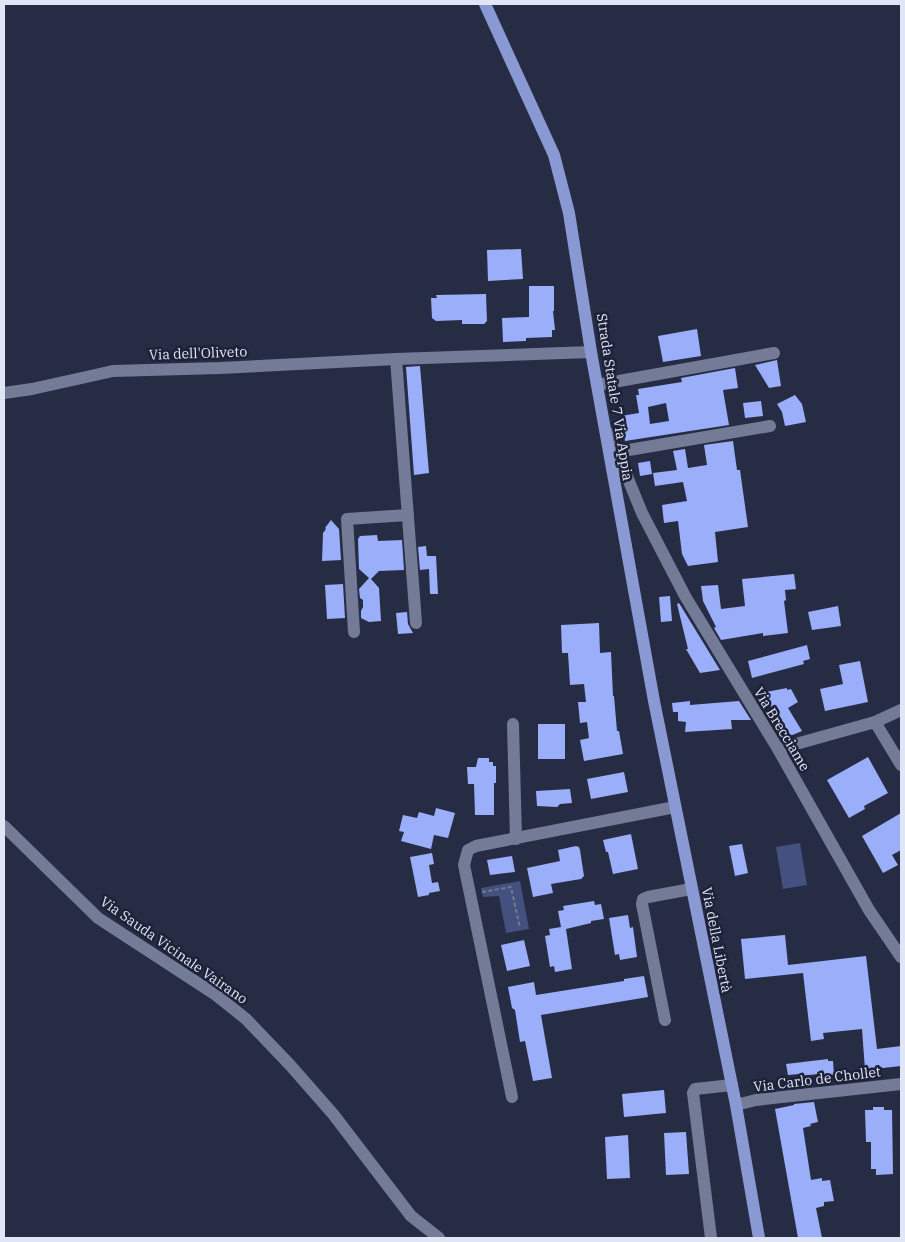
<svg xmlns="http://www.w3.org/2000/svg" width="905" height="1242" viewBox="0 0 905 1242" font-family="'IBM Plex Serif',serif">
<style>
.green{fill:#44507f}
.building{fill:#9baef9;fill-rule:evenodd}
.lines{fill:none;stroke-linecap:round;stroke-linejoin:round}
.path{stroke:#73798e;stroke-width:2;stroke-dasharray:4 2.5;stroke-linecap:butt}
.minor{stroke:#737b97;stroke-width:12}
.major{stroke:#8a99d4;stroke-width:12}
.labels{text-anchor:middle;stroke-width:5;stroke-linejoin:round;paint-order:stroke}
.street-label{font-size:14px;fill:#e1e6f6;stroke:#1d2239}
</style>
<rect width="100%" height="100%" fill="#262c44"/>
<!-- green -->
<g class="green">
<path d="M800 843 807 885 783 889 776 847Z"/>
<path d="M520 881 529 929 506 933 499 896 483 897 481 888Z"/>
</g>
<!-- building -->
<g class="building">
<path d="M521 249 523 279 488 281 487 250Z"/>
<path d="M529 286H554V311H553L555 330H552V337L526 338V341L503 342 502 318 529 317Z"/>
<path d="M486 294 487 321 484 324H462V320L436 321 432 318 431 298H437L436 295Z"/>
<path d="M697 329 701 356 663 362 658 336Z"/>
<path d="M777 360 781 386 769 388 755 365Z"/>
<path d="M420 366 429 473 414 475 406 367Z"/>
<path d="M735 368 738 388 723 390 729 425 625 441 621 416 639 413 636 395H639L638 389 682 382 681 378ZM666 403 669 421 650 424 648 407Z"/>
<path d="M795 395 802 404 806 422 785 426 782 412 777 404Z"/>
<path d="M761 401 763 416 745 418 743 403Z"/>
<path d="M733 441 737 470H740L748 527 715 532 718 562 688 566 682 554 678 521 664 523 662 505 687 501 683 482 655 486 653 473 677 470 673 451 685 449 688 468 707 465 704 445Z"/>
<path d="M650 461 652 474 640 476 638 463Z"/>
<path d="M331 520 339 529 341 560 322 561 323 533 326 529 325 528Z"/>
<path d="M377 535 378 541 402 540 404 570 379 571 371 579 379 588 381 621 369 622 361 618V611L363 607V600L360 598 359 589 369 578 359 569 358 539 360 536Z"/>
<path d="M426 546 427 556H436L438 594H430L429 569 420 570 418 547Z"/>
<path d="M794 574 796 589 785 590 786 600 784 601 788 633 763 636V633L721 640 714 628 716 627 703 601 701 586 718 585 721 609 745 606 742 579Z"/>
<path d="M343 584 345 618 327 619 325 585Z"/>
<path d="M670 596 672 621 661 622 659 597Z"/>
<path d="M679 603 720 670 700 673 686 649H688L677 604Z"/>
<path d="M838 606 841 626 812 630 808 612Z"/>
<path d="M407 612 408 624 413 633 398 634 396 613Z"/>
<path d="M599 623 600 653 611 652 613 696H614L617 731H619L623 754 584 761 580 740 589 738 587 722 580 723 578 702H586L584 684 570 685 568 653H562L561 625Z"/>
<path d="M807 645 810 659 803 661 804 664 752 678 748 661Z"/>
<path d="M860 661 868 702 825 711 820 689 843 684 839 665Z"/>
<path d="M787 688V690L791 689 798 702 788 708 802 731 790 736 778 713 776 714 767 700 764 701 761 693Z"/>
<path d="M690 701V705L739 701 751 720H731L732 729 685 732 686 722 678 721V712H673L672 703Z"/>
<rect x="538" y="724" width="27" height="35"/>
<path d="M868 757 888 793 864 806 865 809 849 818 827 780Z"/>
<path d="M478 758H489V762H493V766H496V783H494V815H475L474 784H468L467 767H476Z"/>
<path d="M624 772 628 792 591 799 587 779Z"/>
<path d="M570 789 572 803 560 804 557 807 537 806 536 791Z"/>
<path d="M436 808 455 813 448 838 434 835 431 849 401 841 404 832 399 831 403 815 417 818 419 812 434 816Z"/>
<path d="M901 813V850L892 855 898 865 883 873 862 836Z"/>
<path d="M631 834 638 869 613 874 608 852H606L603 840Z"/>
<path d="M742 844 748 873 735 876 729 846Z"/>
<path d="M576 846 579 847 580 850 584 876 581 879 551 884 553 893 533 897 527 868 560 861 558 850Z"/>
<path d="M432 853 434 864 429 865 432 883 438 882 440 891 429 893V895L418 897 410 857Z"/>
<path d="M512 856 515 872 490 875 487 860Z"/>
<path d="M594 901 595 905 601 904 604 919 591 921V923L566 929 572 969 555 972 554 966 550 967 545 936 550 935 549 929 561 927 558 911 564 910 563 906Z"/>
<path d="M628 915 630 928 633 927 637 957 620 960 619 954 615 955 609 918Z"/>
<path d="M785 935 788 965 866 956 877 1049 901 1046V1066L865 1070 862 1029 823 1033 824 1039 811 1041 803 973 745 979 741 939Z"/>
<path d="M524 940 530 966 507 971 501 945Z"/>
<path d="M644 976 648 997 541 1015 552 1078 533 1081 525 1041 520 1042 515 1010 512 1008 508 987 534 982 536 995 624 981V979Z"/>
<path d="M828 1059V1061H833L834 1075 818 1076V1074L800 1076V1074L788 1075 786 1064Z"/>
<path d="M664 1090 666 1113 624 1117 622 1094Z"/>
<path d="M814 1102 818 1122 810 1124 811 1126 803 1128 811 1180 822 1178V1181L830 1180 834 1201 824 1202V1206L816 1208 822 1238H798L775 1109 794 1105V1104Z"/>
<path d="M873 1107H884V1110H892L893 1174 876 1175V1169H871V1142H866L865 1110H873Z"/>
<path d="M686 1132 689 1174 666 1175 664 1133Z"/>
<path d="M628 1135 630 1178 607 1179 605 1137Z"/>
</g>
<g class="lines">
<!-- path -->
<path class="path" d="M482 892 511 887 520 928"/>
<!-- minor -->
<g class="minor">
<path d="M396 359 416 623"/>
<path d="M597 385 774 353"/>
<path d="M4 393 32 389 113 371 220 368 396 359 591 352"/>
<path d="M607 432 617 452 642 513 685 596 778 749 869 910 901 957"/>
<path d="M617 452 770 426"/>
<path d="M354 632 347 519 408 515"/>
<path d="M875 722 901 710"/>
<path d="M513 724 516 839"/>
<path d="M778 749 875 722 901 765"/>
<path d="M4 826 98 918 216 995 246 1019 290 1065 333 1114 411 1216 439 1238"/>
<path d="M665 1020 642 904 643 899 648 897 691 889"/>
<path d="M512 1097 464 865 468 850 476 846 675 807"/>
<path d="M736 1105 756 1100 901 1084"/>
<path d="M711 1238 693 1093 695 1089 732 1085"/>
</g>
<!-- major -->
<path class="major" d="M485 4 554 155 569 213 591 352 654 701 736 1105 759 1238"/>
</g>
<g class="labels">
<!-- street labels -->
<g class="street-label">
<text transform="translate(198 353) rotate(-2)" y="5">Via dell'Oliveto</text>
<text transform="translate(615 397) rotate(81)" y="5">Strada Statale 7 Via Appia</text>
<text transform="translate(782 729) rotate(59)" y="5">Via Brecciame</text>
<text transform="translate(717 940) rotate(79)" y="5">Via della Libertà</text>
<text transform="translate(174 950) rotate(35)" y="5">Via Sauda Vicinale Vairano</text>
<text transform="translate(817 1079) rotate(-7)" y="5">Via Carlo de Chollet</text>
</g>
</g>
<!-- border -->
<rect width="905" height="1242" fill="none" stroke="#e1e6f6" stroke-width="10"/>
</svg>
